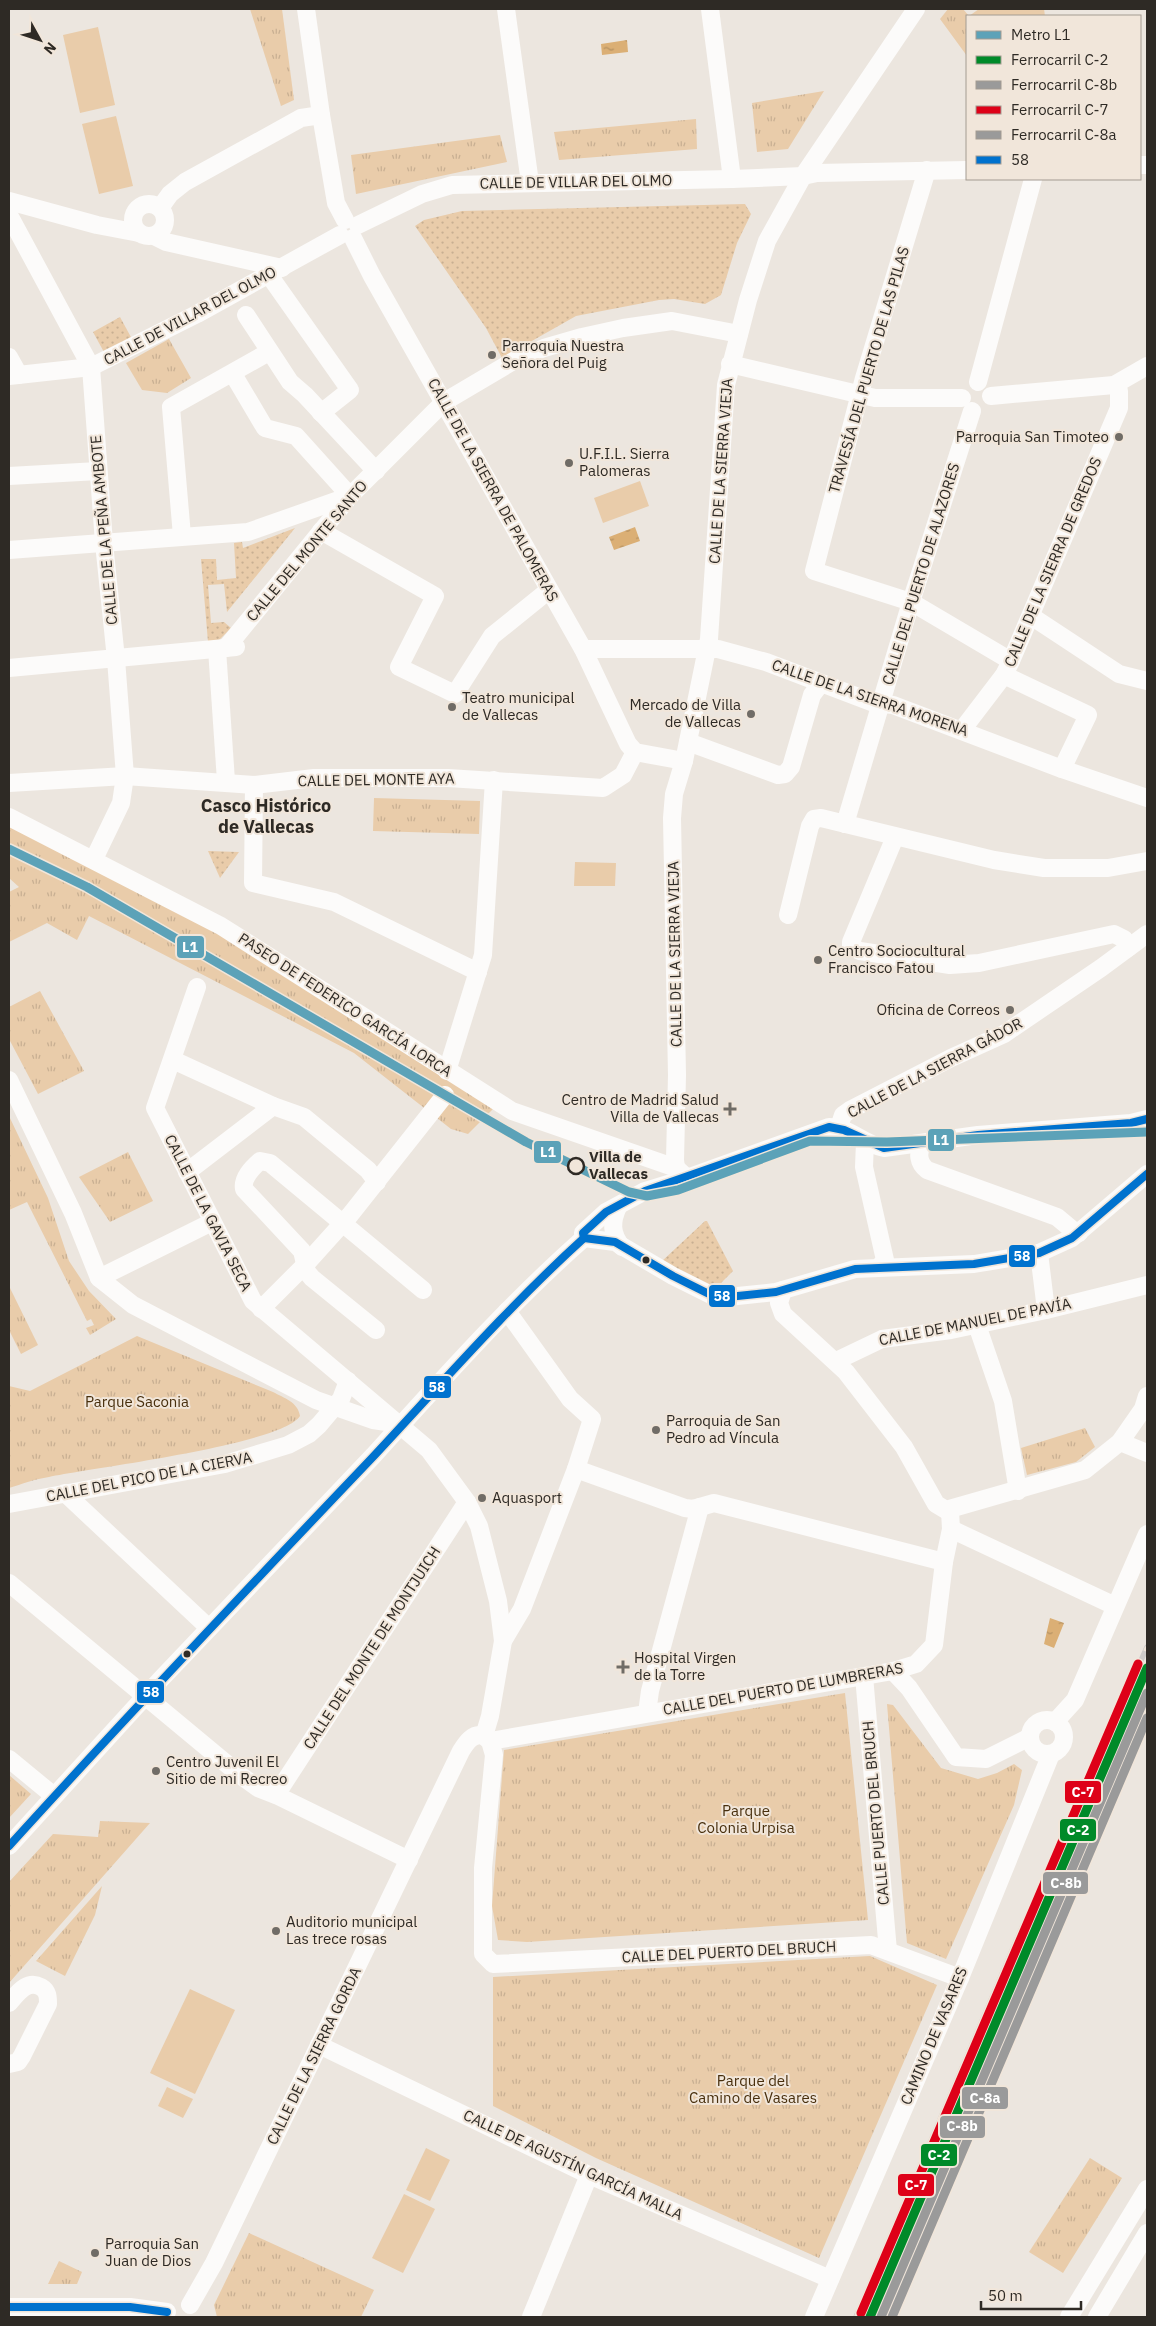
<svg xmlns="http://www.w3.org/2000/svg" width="1156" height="2326" viewBox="0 0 1156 2326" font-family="'IBM Plex Sans',sans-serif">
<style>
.grass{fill:url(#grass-dots)}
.park{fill:url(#park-tufts)}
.pitch{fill:#e9ccaa}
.water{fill:url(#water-ripples)}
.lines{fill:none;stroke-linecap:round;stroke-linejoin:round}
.minor{stroke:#fcfbfa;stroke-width:18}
.rail-casing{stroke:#cdcbc9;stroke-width:5.5}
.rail{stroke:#f1e6da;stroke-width:4;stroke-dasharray:11;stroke-linecap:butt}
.bus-1-casing{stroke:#f1e6da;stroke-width:11}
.bus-1{stroke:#0072ce;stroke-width:8}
.rail-1-casing{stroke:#f1e6da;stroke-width:12}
.rail-2-casing{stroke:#f1e6da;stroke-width:12}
.rail-3-casing{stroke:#f1e6da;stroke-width:12}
.rail-4-casing{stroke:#f1e6da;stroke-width:12}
.rail-1{stroke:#008a29;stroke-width:9}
.rail-2{stroke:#9a9a9a;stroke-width:9}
.rail-3{stroke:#de0118;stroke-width:9}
.rail-4{stroke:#9a9a9a;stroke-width:9}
.metro-1-casing{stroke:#f1e6da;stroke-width:12}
.metro-1{stroke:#5ca2b8;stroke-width:9}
.poi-dot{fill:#706c66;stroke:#f1e6da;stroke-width:2}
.stop-dot{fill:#f1e6da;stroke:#2e2a25;stroke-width:2.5}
.bus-dot{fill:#2e2a25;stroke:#f1e6da;stroke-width:2}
.labels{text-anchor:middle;stroke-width:4;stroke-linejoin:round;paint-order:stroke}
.street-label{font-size:15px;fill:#2e2a25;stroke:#f1e6da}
.poi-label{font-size:15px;fill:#2e2a25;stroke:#f1e6da;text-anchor:start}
.stop-label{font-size:15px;font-weight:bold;fill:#2e2a25;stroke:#f1e6da;text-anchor:start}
.park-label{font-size:15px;fill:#482f0d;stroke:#f1e6da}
.quarter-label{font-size:18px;font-weight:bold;fill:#2e2a25;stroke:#f1e6da}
.line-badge{stroke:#f1e6da;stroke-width:2}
.badge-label{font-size:14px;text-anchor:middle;font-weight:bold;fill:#fff}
</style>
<defs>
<pattern id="grass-dots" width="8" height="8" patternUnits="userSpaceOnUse" patternTransform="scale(1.25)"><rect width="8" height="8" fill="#e9ccaa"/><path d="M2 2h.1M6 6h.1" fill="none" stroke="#c8af92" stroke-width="1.8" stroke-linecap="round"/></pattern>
<pattern id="park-tufts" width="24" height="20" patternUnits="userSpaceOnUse" patternTransform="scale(1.25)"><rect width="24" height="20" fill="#e9ccaa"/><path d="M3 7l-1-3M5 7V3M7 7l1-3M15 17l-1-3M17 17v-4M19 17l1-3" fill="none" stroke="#c8af92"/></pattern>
<pattern id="water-ripples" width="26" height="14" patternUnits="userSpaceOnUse" patternTransform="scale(1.25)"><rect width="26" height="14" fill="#dbaf75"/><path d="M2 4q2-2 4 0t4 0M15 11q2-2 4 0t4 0" fill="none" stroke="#b28f60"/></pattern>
</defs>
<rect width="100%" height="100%" fill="#ece6df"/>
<!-- grass -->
<g class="grass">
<path d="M745 204 751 214 737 243 721 295 705 304 674 299 659 300 576 316 502 358 486 328 415 226 424 220 462 211Z"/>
<path d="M120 317 132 339 105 354 93 332Z"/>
<path d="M295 528 227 612 224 584 208 585 211 623 224 622 231 628 218 641 208 642 201 559H216L217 580 236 578 234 543 242 542 243 548Z"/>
<path d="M208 851 239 852 220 878Z"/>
<path d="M705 1221H707L733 1271 712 1292 661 1262Z"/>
</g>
<!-- park -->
<g class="park">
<path d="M250 9H282L294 100 281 106Z"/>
<path d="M948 9H963L969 16H967V56L940 19Z"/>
<path d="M979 9H1044L1045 16H969Z"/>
<path d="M824 91 788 149 757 152 752 103Z"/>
<path d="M696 119 697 149 559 160 554 132Z"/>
<path d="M500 135 507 162 356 194 351 155Z"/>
<path d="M169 339 191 378 167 393 142 390 126 363Z"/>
<path d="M374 798 480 801 479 834 373 831Z"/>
<path d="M9 821 221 926 494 1108 468 1134 451 1129 354 1053 89 916 77 940 47 923 9 942V892L19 887 9 878Z"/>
<path d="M40 991 84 1071 38 1094 9 1039V1007Z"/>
<path d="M9 1116 48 1198 69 1261 89 1291 116 1319 90 1335 86 1328 94 1325 91 1319 87 1321 27 1202 9 1210Z"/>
<path d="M128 1152 153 1201 110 1222 79 1177Z"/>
<path d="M9 1286 38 1345 21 1354 9 1330Z"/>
<path d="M137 1336 273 1392C284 1398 298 1402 300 1416 281 1445 91 1468 49 1477 35 1479 22 1484 9 1488V1386L30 1391Z"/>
<path d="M1085 1428 1095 1447 1076 1462 1027 1475 1021 1448Z"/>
<path d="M845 1693 868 1920 527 1942 498 1940 492 1906 504 1750Z"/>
<path d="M887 1704 893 1705 941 1768 978 1779 997 1773 1014 1764 1022 1770 1014 1805 946 1959 907 1943Z"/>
<path d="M9 1775 31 1794 9 1818Z"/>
<path d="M100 1821 150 1823 9 1983V1882L53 1834 98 1837Z"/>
<path d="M102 1886 95 1915 65 1976 36 1961Z"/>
<path d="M870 1956 937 1985 819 2258 596 2158 493 2106V1977Z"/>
<path d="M1090 2158 1122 2178 1063 2273 1029 2252Z"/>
<path d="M249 2233 374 2290 361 2317H217L214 2305Z"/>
<path d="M59 2261 82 2272 77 2284H48Z"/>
</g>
<!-- pitch -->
<g class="pitch">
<path d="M98 27 115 105 80 113 63 35Z"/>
<path d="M116 116 133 186 99 194 82 124Z"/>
<path d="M640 481 649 506 603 523 594 498Z"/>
<path d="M575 862 616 863 615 886H574Z"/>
<path d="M753 1807 756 1834 695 1842 692 1814Z"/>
<path d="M190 1989 235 2010 195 2094 150 2073Z"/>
<path d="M167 2087 193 2099 183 2118 158 2106Z"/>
<path d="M426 2148 450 2160 430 2201 406 2190Z"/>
<path d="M404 2194 435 2209 403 2273 372 2258Z"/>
</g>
<!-- water -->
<g class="water">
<path d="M627 40 628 52 602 55 601 44Z"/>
<path d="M635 527 640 541 614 550 609 537Z"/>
<path d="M1050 1618 1064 1623 1054 1648 1044 1644Z"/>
</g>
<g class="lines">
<!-- minor -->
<g class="minor">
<path d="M306 9 321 115 336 203 345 220"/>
<path d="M506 9 530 183"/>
<path d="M710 9 732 179"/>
<path d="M1140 165H1147"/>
<path d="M927 170 864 378 814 571 911 602 1011 661"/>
<path d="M9 201 97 225 139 233"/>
<circle cx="149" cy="220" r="16"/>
<path d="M160 208 170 194 185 182 301 118 321 115"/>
<path d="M9 215 91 367 104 543 116 659 125 776 121 803 94 859"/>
<path d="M358 225 422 194 452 185 732 179 803 176 817 173 967 170"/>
<path d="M154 236 166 242 282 268"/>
<path d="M353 238 372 276 583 649 628 744 635 752 684 761"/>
<path d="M269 275 350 390 321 413"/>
<path d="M246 315 290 382 305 395 376 471"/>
<path d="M9 357 19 375"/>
<path d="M730 364 875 398H962"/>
<path d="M9 376 91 367 197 314 340 235"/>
<path d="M978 382 1033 179"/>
<path d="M991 396 1114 385 1147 366"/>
<path d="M9 476 98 471"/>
<path d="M321 531 435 596 399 667 455 694 492 636 549 590"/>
<path d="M182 536 171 407 269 352"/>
<path d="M9 550 248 532 350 496 296 436 265 428 233 374"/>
<path d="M1031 616 1119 674 1147 681"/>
<path d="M226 648 350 496 444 402 515 360 544 348 582 337 623 328 672 321 739 334"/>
<path d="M217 649 226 781"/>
<path d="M583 649H718L766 662 874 703 893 705 1062 769 1147 798"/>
<path d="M9 668 236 647"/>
<path d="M1004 675 1088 715 1062 769"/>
<path d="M962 730 1004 675 1011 661 1119 408V391L1114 385"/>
<path d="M688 742 778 775 785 774 791 767 812 695 821 683"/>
<path d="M9 783 125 776 254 785 314 778H448L603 788 623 775 635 752"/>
<path d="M254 785 253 883 334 902 478 972"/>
<path d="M9 817 221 926 512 1111 676 1168 687 1178"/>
<path d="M845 824 911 602 972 411"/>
<path d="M895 837 851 942V947L860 951 950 965 979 963 1114 934 1124 939 1128 948"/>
<path d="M788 915 810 826 814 819 821 818 994 860 1044 868H1108L1147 861"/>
<path d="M197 987 155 1108 253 1301 429 1450 467 1502 479 1526 498 1601 503 1641"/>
<path d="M173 1060 273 1106 304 1117 368 1170 377 1182"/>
<path d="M447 1071 483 955 494 780"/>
<path d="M9 1080 73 1213 99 1278 133 1305 316 1400 373 1420 400 1424"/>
<path d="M839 1127 843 1115 850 1110 951 1058 1004 1034 1101 968 1147 934"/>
<path d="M865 1142 864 1167 885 1260 879 1267"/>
<path d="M923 1143C917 1153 918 1163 927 1170L1057 1217 1075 1232 1079 1233"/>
<path d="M676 1168 675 1160 677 1075 672 818 674 794 684 761 709 639 726 385 748 300 767 241 803 176 916 9"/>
<path d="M187 1172 273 1106"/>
<path d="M618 1207C611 1222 611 1234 622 1247"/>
<path d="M584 1238 615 1242 673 1276 711 1295 728 1297 776 1292 855 1269 974 1264 1039 1253 1072 1238 1147 1174"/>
<path d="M584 1238 583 1233 606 1212 645 1191 687 1178 829 1127C850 1127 863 1144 884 1148L978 1135 1131 1123 1147 1119"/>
<path d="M1039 1253 1046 1310"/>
<path d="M99 1278 212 1222"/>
<path d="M783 1290 779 1303 783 1314 846 1372 904 1447 936 1504 946 1510 1085 1470 1120 1442 1143 1409 1147 1396"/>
<path d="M261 1309 305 1265 350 1215 445 1095"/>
<path d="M507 1311 570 1399 592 1419 576 1469 522 1609 503 1641 490 1716 484 1736 490 1741 494 1755 483 1868V1954L493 1964 871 1945 960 1978"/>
<path d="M977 1325 1003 1401 1018 1491"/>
<path d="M376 1330 312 1278 307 1272 302 1251 244 1189C242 1178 252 1168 260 1161L270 1163 423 1290"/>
<path d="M836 1361 882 1339 951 1330 1046 1310 1147 1285"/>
<path d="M1120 1442 1147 1453"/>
<path d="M576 1469 685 1508 693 1509 714 1503 944 1562"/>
<path d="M65 1493 209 1628"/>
<path d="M9 1504 225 1464 288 1445 309 1434 319 1425 341 1399 348 1381"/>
<path d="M951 1529 1115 1606"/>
<path d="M9 1583 240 1775 258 1788 276 1795 409 1860"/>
<path d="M893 1671 909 1688 956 1757 986 1759 1030 1737"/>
<path d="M864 1676 888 1951"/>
<path d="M647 1713 650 1691 700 1507"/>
<circle cx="1047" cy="1737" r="17"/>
<path d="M1055 1722 1075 1700 1147 1534"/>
<path d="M490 1741 893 1671 916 1664 934 1645 944 1562 951 1529 950 1511"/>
<path d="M9 1759 54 1796"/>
<path d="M276 1795 467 1502"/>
<path d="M9 1846 161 1679 373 1456C441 1381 508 1305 584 1238"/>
<path d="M9 2003C17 1994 27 1979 41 1987 48 1991 48 1997 48 2004L22 2056 18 2062 9 2064"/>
<path d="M319 2045 589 2175 830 2279"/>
<path d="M190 2305 214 2263 461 1751C466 1743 473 1732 484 1736"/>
<path d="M9 2307H130L167 2312"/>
<path d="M531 2317 589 2175"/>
<path d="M814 2317 960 1978 1051 1754"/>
<path d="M1069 2317 1147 2189"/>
<path d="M1097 2317 1147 2233"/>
</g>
<!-- rail casing -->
<g class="rail-casing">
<g id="rail">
<path d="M856 2317 1017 1939 1147 1647"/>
<path d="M892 2317 1147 1721"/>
</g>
</g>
<!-- rail -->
<use href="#rail" class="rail"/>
<!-- bus-1 casing -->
<g class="bus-1-casing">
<g id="bus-1">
<path d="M584 1238 615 1242 673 1276 711 1295 728 1297 776 1292 855 1269 974 1264 1039 1253 1072 1238 1147 1174"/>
<path d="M584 1238 583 1233 606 1212 645 1191 829 1127 844 1130 884 1148 978 1135 1131 1123 1147 1119"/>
<path d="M9 1846C128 1715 249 1587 371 1459 441 1384 508 1307 584 1238"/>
<path d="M9 2307H130L167 2312"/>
</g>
</g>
<!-- bus-1 -->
<use href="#bus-1" class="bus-1"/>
<!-- rail-1 casing -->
<g class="rail-1-casing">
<path id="rail-1" d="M870 2317 1147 1668"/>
</g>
<!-- rail-2 casing -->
<g class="rail-2-casing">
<path id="rail-2" d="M881 2317 1147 1693"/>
</g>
<!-- rail-3 casing -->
<g class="rail-3-casing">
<path id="rail-3" d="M861 2313 1138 1664"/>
</g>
<!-- rail-4 casing -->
<g class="rail-4-casing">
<path id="rail-4" d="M892 2317 1147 1718"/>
</g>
<!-- rail-1 -->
<use href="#rail-1" class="rail-1"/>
<!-- rail-2 -->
<use href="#rail-2" class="rail-2"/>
<!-- rail-3 -->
<use href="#rail-3" class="rail-3"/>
<!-- rail-4 -->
<use href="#rail-4" class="rail-4"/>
<!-- metro-1 casing -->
<g class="metro-1-casing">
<path id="metro-1" d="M9 849 87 887 526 1142 629 1192 647 1196 678 1190 810 1141 887 1142 1147 1132"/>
</g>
<!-- metro-1 -->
<use href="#metro-1" class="metro-1"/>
</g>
<!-- markers -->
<g class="poi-dot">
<circle cx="492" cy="355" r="5"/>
<circle cx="1119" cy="437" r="5"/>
<circle cx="569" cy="463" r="5"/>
<circle cx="452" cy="707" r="5"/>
<circle cx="751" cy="714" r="5"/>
<circle cx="818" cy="960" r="5"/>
<circle cx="1010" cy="1010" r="5"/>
<path d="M727.5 1101.5h5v5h5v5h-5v5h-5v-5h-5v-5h5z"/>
<circle cx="656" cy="1430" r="5"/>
<circle cx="482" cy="1498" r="5"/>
<path d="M620.5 1659.5h5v5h5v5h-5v5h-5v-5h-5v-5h5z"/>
<circle cx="156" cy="1771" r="5"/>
<circle cx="276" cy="1931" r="5"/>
<circle cx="95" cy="2253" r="5"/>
</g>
<circle class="stop-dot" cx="576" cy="1166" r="8"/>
<g class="bus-dot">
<circle cx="646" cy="1260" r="4.5"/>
<circle cx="187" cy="1654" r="4.5"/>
</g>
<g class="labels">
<!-- street labels -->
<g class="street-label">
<text transform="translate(576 182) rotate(-1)" y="5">CALLE DE VILLAR DEL OLMO</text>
<text transform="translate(190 316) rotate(-28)" y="5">CALLE DE VILLAR DEL OLMO</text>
<text transform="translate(869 370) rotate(-74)" y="5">TRAVESÍA DEL PUERTO DE LAS PILAS</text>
<text transform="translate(721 471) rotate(-86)" y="5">CALLE DE LA SIERRA VIEJA</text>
<text transform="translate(493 490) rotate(61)" y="5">CALLE DE LA SIERRA DE PALOMERAS</text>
<text transform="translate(104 530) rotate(-95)" y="5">CALLE DE LA PEÑA AMBOTE</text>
<text transform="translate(307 551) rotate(-50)" y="5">CALLE DEL MONTE SANTO</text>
<text transform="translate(1053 562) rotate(-67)" y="5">CALLE DE LA SIERRA DE GREDOS</text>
<text transform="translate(921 574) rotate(-73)" y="5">CALLE DEL PUERTO DE ALAZORES</text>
<text transform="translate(870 698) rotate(19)" y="5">CALLE DE LA SIERRA MORENA</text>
<text transform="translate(376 780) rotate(-1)" y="5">CALLE DEL MONTE AYA</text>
<text transform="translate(675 954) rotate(-91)" y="5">CALLE DE LA SIERRA VIEJA</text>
<text transform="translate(345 1005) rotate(33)" y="5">PASEO DE FEDERICO GARCÍA LORCA</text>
<text transform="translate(935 1068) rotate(-28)" y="5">CALLE DE LA SIERRA GÁDOR</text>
<text transform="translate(208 1213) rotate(63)" y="5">CALLE DE LA GAVIA SECA</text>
<text transform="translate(975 1322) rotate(-11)" y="5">CALLE DE MANUEL DE PAVÍA</text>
<text transform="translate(149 1477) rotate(-11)" y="5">CALLE DEL PICO DE LA CIERVA</text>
<text transform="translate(372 1648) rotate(-57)" y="5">CALLE DEL MONTE DE MONTJUICH</text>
<text transform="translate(783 1689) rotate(-10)" y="5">CALLE DEL PUERTO DE LUMBRERAS</text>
<text transform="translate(876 1813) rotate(-95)" y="5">CALLE PUERTO DEL BRUCH</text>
<text transform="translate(729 1952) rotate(-3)" y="5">CALLE DEL PUERTO DEL BRUCH</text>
<text transform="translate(934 2036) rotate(-67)" y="5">CAMINO DE VASARES</text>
<text transform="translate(314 2056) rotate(-64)" y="5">CALLE DE LA SIERRA GORDA</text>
<text transform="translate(573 2165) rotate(25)" y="5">CALLE DE AGUSTÍN GARCÍA MALLA</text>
</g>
<!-- poi labels -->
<g class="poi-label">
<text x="502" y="351">Parroquia Nuestra<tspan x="502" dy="17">Señora del Puig</tspan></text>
<text x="1109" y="442" text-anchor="end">Parroquia San Timoteo</text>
<text x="579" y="459">U.F.I.L. Sierra<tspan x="579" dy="17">Palomeras</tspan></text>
<text x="462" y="703">Teatro municipal<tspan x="462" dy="17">de Vallecas</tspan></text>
<text x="741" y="710" text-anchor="end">Mercado de Villa<tspan x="741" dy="17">de Vallecas</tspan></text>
<text x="828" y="956">Centro Sociocultural<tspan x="828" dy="17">Francisco Fatou</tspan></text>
<text x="1000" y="1015" text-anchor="end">Oficina de Correos</text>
<text x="719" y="1105" text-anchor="end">Centro de Madrid Salud<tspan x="719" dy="17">Villa de Vallecas</tspan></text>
<text x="666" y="1426">Parroquia de San<tspan x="666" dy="17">Pedro ad Víncula</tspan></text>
<text x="492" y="1503">Aquasport</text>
<text x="634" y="1663">Hospital Virgen<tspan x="634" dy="17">de la Torre</tspan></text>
<text x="166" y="1767">Centro Juvenil El<tspan x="166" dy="17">Sitio de mi Recreo</tspan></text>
<text x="286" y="1927">Auditorio municipal<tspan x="286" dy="17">Las trece rosas</tspan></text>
<text x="105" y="2249">Parroquia San<tspan x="105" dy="17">Juan de Dios</tspan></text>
</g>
<!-- stop labels -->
<g class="stop-label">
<text x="589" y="1162">Villa de<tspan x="589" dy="17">Vallecas</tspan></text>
</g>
<!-- park labels -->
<g class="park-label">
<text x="137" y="1407">Parque Saconia</text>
<text x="746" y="1816">Parque<tspan x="746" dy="17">Colonia Urpisa</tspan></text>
<text x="753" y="2086">Parque del<tspan x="753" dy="17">Camino de Vasares</tspan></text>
</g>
<!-- quarter labels -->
<g class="quarter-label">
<text x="266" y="812">Casco Histórico<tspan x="266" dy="21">de Vallecas</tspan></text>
</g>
</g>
<g class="line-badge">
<rect x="176" y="935" width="29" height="24" rx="5" fill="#5ca2b8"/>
<rect x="927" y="1128" width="28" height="24" rx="5" fill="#5ca2b8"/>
<rect x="533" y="1140" width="29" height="24" rx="5" fill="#5ca2b8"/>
<rect x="1008" y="1244" width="28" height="24" rx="5" fill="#0072ce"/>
<rect x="708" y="1284" width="28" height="24" rx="5" fill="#0072ce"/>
<rect x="423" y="1375" width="29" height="24" rx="5" fill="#0072ce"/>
<rect x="136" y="1680" width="29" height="24" rx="5" fill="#0072ce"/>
<rect x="1064" y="1780" width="38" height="24" rx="5" fill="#de0118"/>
<rect x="1059" y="1818" width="38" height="24" rx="5" fill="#008a29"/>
<rect x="1042" y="1871" width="47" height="24" rx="5" fill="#9a9a9a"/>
<rect x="961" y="2086" width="48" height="24" rx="5" fill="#9a9a9a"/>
<rect x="939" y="2115" width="47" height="24" rx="5" fill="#9a9a9a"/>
<rect x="920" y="2143" width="38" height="24" rx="5" fill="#008a29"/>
<rect x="897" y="2173" width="38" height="24" rx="5" fill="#de0118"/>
</g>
<g class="badge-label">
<text x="190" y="952">L1</text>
<text x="941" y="1145">L1</text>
<text x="548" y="1157">L1</text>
<text x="1022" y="1261">58</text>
<text x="722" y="1301">58</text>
<text x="437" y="1392">58</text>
<text x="151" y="1697">58</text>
<text x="1083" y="1797">C-7</text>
<text x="1078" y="1835">C-2</text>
<text x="1066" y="1888">C-8b</text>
<text x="985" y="2103">C-8a</text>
<text x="962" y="2131">C-8b</text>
<text x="939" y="2160">C-2</text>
<text x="916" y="2190">C-7</text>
</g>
<!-- border -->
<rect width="1156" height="2326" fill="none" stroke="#2e2a25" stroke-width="20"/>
<!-- legend -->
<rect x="966" y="15" width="175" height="165" fill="#f1e6da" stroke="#a39b92"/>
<rect x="976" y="31" width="25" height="8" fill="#5ca2b8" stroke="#a39b92"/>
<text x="1011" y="40" font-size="15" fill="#2e2a25">Metro L1</text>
<rect x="976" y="56" width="25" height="8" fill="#008a29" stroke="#a39b92"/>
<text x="1011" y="65" font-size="15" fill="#2e2a25">Ferrocarril C-2</text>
<rect x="976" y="81" width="25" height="8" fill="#9a9a9a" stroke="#a39b92"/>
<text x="1011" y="90" font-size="15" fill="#2e2a25">Ferrocarril C-8b</text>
<rect x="976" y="106" width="25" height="8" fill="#de0118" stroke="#a39b92"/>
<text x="1011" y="115" font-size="15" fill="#2e2a25">Ferrocarril C-7</text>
<rect x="976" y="131" width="25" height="8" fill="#9a9a9a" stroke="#a39b92"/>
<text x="1011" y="140" font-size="15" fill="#2e2a25">Ferrocarril C-8a</text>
<rect x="976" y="156" width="25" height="8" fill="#0072ce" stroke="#a39b92"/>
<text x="1011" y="165" font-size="15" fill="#2e2a25">58</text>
<!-- north arrow -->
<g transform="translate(40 40) rotate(130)" stroke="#f1e6da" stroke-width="4" paint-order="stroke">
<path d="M0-4L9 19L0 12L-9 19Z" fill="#2e2a25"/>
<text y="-8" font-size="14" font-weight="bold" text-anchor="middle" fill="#2e2a25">N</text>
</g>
<!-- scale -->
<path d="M981 2301v8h100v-8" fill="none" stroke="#2e2a25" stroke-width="2.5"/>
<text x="988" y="2301" font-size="15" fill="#2e2a25" stroke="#f1e6da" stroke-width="4" paint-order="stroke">50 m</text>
</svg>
